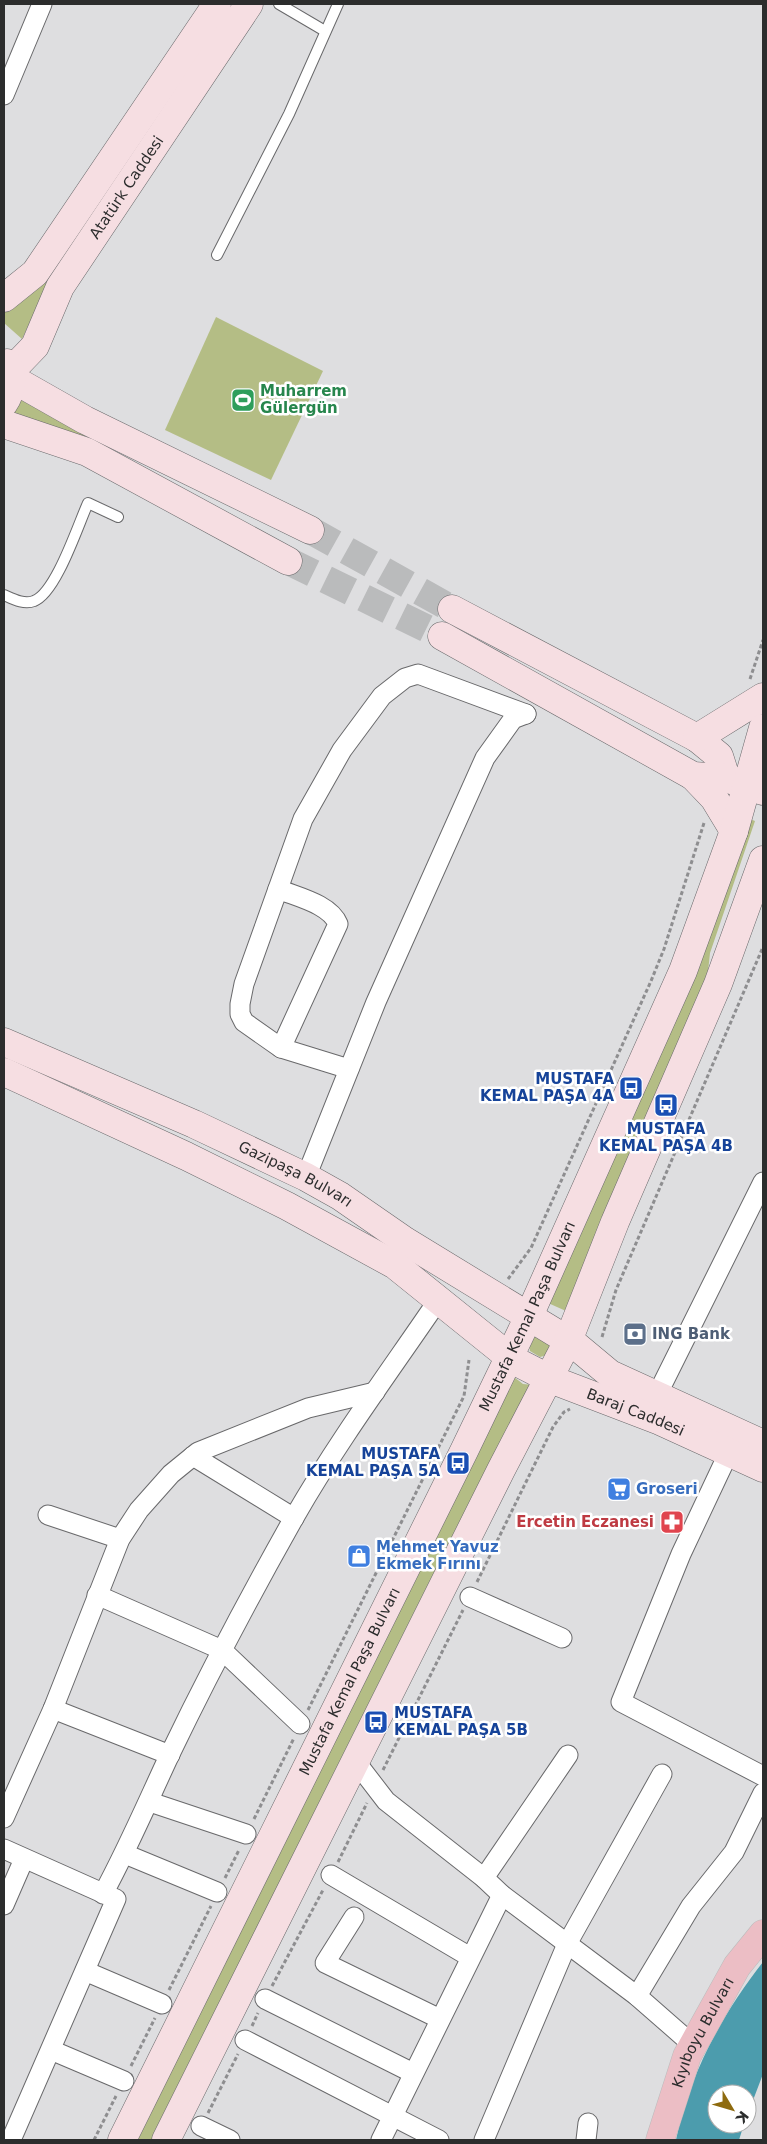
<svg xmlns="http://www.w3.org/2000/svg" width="767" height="2144" viewBox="0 0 767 2144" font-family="'DejaVu Sans',sans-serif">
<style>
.green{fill:#b4bd85}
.water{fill:#4c9cad}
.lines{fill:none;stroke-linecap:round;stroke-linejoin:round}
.secondary-tunnel{stroke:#babbbc;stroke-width:28;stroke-dasharray:28 14;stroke-linecap:butt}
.lane-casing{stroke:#69696b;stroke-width:12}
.street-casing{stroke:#69696b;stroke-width:21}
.secondary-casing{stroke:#69696b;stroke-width:29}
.primary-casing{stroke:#bbbcbc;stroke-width:29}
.path{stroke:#8e8e90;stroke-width:3;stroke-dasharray:4 2.5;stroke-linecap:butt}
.lane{stroke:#fff;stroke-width:10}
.street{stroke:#fff;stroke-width:19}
.secondary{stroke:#f6dee2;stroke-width:28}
.primary{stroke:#ecbec5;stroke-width:28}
.labels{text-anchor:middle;stroke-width:5;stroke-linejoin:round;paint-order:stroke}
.street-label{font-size:15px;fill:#2c2d2d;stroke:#fff}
.leisure-label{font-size:15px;font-weight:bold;fill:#27864d;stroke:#fff;text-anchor:start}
.transit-label{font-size:15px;font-weight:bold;fill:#164399;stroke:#fff;text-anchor:end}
.service-label{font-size:15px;font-weight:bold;fill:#4e5e75;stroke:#fff;text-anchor:start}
.shop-label{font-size:15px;font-weight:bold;fill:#366cbe;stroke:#fff;text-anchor:start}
.health-label{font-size:15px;font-weight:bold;fill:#be3a42;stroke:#fff;text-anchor:end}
</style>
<rect width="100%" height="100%" fill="#dedee0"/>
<!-- green -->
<g class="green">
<path d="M227 4H238L49 282 22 339 4 323V308Z"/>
<path d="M216 317 323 371 271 480 165 430Z"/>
<path d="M23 393 86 436 83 439 11 416Z"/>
<path d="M750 819 755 821 710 953 707 981 566 1311 548 1303Z"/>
<path d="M536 1335 552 1341 547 1355 540 1357 530 1351 529 1344Z"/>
<path d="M514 1377 523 1384 533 1385 153 2140H136L446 1518Z"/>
</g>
<!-- water -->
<path class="water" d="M763 1962V2074L747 2116V2094H717V2124H744L739 2140H676C689 2075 722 2014 763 1962Z"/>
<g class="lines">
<!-- secondary-tunnel -->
<g class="secondary-tunnel">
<path d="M310 530 452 609"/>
<path d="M288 561 442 636"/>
</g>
<!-- lane casing -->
<g class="lane-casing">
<g id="lane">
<path d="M279 4 325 31"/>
<path d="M217 255 289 114 338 4"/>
<path d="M4 595C13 599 24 605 34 601 56 593 78 525 88 503L118 517"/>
</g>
</g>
<!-- street casing -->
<g class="street-casing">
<g id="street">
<path d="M4 95 42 4"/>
<path d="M278 889C297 897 330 904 338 924L281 1048"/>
<path d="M349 1069 281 1048 244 1022 240 1014V1004L244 984 303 819 342 750 382 696 405 678 418 674 526 714"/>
<path d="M306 1177 376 1002 485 758 513 719 526 714"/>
<path d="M656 1397 763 1182"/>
<path d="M729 1452 681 1554 621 1702 763 1776"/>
<path d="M193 1456 294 1518"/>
<path d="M48 1515 120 1539"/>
<path d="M97 1595 222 1650 300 1724"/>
<path d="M470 1597 562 1638"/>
<path d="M53 1709 170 1755"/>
<path d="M356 1762 386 1801 484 1878 502 1895 637 1996 693 2045"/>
<path d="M150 1802 246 1834"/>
<path d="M4 1818 53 1709 120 1539 139 1510 171 1474 198 1452 308 1408 375 1392"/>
<path d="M4 1849 116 1899 11 2140"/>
<path d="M125 1854 217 1892"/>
<path d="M331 1875 470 1957"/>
<path d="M484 1878 568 1755"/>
<path d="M103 1894C128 1848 148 1801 170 1754 209 1673 251 1594 295 1516 338 1441 390 1371 439 1299"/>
<path d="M4 1905 24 1859"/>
<path d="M354 1917 325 1963 440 2019"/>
<path d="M85 1971 162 2004"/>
<path d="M637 1996 691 1906 734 1852 763 1793"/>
<path d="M265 1999 413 2073"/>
<path d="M245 2040 439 2140"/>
<path d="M51 2050 124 2081"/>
<path d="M201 2126 230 2140"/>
<path d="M381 2140 502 1895"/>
<path d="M484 2140 567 1944 662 1774"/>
<path d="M586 2140 588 2123"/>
</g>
</g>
<!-- secondary casing -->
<g class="secondary-casing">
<g id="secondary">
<path d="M4 298 35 273 217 4"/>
<path id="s1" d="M10 372 35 346 60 287 249 4"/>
<path d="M11 378 85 420 310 530"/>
<path d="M4 403C12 391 14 377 7 363"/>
<path d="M4 424 87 452 288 561"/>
<path d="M452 609 697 738 719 756 726 778"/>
<path d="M442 636 693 776 726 778 763 791"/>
<path d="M697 738 763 697"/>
<path d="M693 776 714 798 734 831"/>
<path id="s2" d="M4 1042 194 1124 306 1177 340 1196 405 1241 574 1344 610 1374 763 1444"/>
<path id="s3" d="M4 1072 186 1156 287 1206 395 1265 513 1360 550 1379 660 1421 763 1468"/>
<path id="s4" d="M122 2140 464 1451 529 1316 683 971 734 831 763 728"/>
<path d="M166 2140 501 1470 568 1341 615 1222 718 984 763 860"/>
</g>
</g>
<!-- primary casing -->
<g class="primary-casing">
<g id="primary">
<path id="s5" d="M660 2140 687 2056 737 1966 763 1934"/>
</g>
</g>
<!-- path -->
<g class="path">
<path d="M750 679 763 640"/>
<path d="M508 1279 531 1248 651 981 664 949 704 823"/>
<path d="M602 1337 616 1290 763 947"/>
<path d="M477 1582 553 1427 564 1412 570 1409"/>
<path d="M308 1710 464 1396 469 1360"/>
<path d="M383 1770 463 1610"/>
<path d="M254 1819 294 1738"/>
<path d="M338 1862 367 1803"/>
<path d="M225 1878 239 1850"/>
<path d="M272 1986 323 1890"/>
<path d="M169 1990 211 1906"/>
<path d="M252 2026 258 2013"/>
<path d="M131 2066 155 2018"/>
<path d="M208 2113 238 2054"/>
<path d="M94 2140 116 2096"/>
</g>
<!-- lane -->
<use href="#lane" class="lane"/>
<!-- street -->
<use href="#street" class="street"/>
<!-- secondary -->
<use href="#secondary" class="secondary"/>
<!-- primary -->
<use href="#primary" class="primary"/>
</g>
<!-- icons -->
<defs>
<g id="stadium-square" transform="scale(1.25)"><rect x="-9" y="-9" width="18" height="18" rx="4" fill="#2e9e5b" stroke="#fff"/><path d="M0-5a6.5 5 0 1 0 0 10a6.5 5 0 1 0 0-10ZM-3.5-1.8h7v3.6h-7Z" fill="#fff"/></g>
<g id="bus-square" transform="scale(1.25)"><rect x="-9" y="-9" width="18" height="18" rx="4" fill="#1a4fb4" stroke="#fff"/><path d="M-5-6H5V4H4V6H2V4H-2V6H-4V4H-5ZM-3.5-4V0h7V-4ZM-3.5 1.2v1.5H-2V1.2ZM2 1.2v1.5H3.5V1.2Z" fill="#fff"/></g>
<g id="bank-square" transform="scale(1.25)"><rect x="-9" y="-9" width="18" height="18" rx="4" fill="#5c6f8a" stroke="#fff"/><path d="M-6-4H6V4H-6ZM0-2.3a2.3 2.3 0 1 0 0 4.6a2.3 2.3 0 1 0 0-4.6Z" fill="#fff"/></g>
<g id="supermarket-square" transform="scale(1.25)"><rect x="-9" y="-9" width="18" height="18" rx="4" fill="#3f7fe0" stroke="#fff"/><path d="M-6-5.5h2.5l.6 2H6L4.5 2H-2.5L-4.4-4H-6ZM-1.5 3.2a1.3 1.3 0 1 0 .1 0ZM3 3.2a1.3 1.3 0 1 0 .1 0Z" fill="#fff"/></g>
<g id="pharmacy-square" transform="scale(1.25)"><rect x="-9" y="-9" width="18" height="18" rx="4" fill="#e0444e" stroke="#fff"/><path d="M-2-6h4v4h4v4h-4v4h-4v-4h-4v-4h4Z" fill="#fff"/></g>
<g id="shop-square" transform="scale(1.25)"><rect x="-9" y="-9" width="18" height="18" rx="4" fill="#3f7fe0" stroke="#fff"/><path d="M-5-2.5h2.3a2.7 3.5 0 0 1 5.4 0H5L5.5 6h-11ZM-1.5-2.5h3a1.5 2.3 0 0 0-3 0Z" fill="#fff"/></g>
</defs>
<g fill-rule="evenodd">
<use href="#stadium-square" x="243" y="400"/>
<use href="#bus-square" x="631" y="1088"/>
<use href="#bus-square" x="666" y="1105"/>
<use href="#bank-square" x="635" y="1334"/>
<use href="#bus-square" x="458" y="1463"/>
<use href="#supermarket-square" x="619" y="1489"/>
<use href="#pharmacy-square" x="672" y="1522"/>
<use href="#shop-square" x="359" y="1556"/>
<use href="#bus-square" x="376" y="1722"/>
</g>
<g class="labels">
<!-- street labels -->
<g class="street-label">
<text dy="5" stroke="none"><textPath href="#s1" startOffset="220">Atatürk Caddesi</textPath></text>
<text dy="5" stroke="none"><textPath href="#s2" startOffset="320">Gazipaşa Bulvarı</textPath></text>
<text dy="5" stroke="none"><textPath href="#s4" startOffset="918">Mustafa Kemal Paşa Bulvarı</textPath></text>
<text dy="5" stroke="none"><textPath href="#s3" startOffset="721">Baraj Caddesi</textPath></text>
<text dy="5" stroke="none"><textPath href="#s4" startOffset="512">Mustafa Kemal Paşa Bulvarı</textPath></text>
<text dy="5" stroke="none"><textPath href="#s5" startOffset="116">Kıyıboyu Bulvarı</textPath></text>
</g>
<!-- leisure labels -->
<g class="leisure-label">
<text x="260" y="396">Muharrem<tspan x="260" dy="17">Gülergün</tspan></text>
</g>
<!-- transit labels -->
<g class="transit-label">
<text x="614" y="1084">MUSTAFA<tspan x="614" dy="17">KEMAL PAŞA 4A</tspan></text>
<text x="666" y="1134" text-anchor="middle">MUSTAFA<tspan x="666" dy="17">KEMAL PAŞA 4B</tspan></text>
<text x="440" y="1459">MUSTAFA<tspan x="440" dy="17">KEMAL PAŞA 5A</tspan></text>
<text x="394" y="1718" text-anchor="start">MUSTAFA<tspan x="394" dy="17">KEMAL PAŞA 5B</tspan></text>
</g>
<!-- service labels -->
<g class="service-label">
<text x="652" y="1339">ING Bank</text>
</g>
<!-- shop labels -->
<g class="shop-label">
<text x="636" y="1494">Groseri</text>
<text x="376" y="1552">Mehmet Yavuz<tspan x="376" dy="17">Ekmek Fırını</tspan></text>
</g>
<!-- health labels -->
<g class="health-label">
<text x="654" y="1527">Ercetin Eczanesi</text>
</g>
</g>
<!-- border -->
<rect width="767" height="2144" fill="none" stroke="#2c2d2d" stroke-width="10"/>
<!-- north arrow -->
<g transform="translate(732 2109) rotate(128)"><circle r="24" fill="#ffffff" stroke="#ababab"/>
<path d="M0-4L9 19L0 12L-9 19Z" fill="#8e6b0f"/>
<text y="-8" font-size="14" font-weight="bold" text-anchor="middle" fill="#2c2d2d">K</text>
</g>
</svg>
